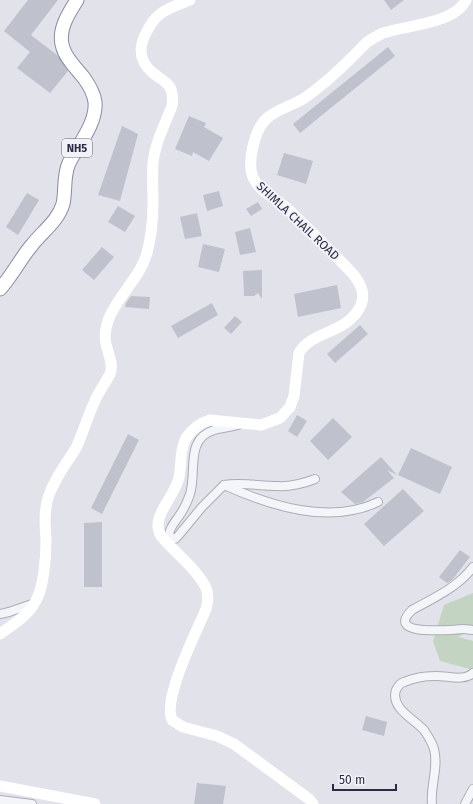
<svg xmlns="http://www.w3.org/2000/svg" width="473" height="804" viewBox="0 0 473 804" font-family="'Fira Sans',sans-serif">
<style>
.green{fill:#c3d5c2}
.building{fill:#bfc1cd}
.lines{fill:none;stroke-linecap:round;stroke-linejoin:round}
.minor-casing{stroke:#aaacb8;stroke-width:10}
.trunk-casing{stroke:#888ca2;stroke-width:15}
.minor{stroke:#f4f5f8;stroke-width:8}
.secondary{stroke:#fff;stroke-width:11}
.trunk{stroke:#fff;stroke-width:13}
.labels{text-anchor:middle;stroke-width:4;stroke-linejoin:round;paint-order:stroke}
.shield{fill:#f1f2f8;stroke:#656779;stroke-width:1}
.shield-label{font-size:11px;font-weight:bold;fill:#292c43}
.street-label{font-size:12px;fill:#292c43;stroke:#f1f2f8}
</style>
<rect width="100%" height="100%" fill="#e2e3ea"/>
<!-- green -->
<path class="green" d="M473 593V629L458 637 473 641V670L440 661 433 641 444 605Z"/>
<!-- building -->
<g class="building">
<path d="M28 0H58L31 35 57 55 68 71 50 93 17 68 30 52 4 31Z"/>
<path d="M384 0H404L391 10Z"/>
<path d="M388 47 395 56 300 133 293 124Z"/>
<path d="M189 116 206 123 204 127 223 138 209 161 193 152 192 156 175 149Z"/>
<path d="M122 126 138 134 120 201 98 195Z"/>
<path d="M284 153 313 161 306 184 277 175Z"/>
<path d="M219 191 223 206 207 211 203 195Z"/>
<path d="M27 193 39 200 18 235 6 227Z"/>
<path d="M258 202 262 209 251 216 246 209Z"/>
<path d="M118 206 135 216 125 232 108 222Z"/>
<path d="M197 213 202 236 185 239 180 217Z"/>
<path d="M250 228 256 252 240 255 235 232Z"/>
<path d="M203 244 225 249 219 272 198 267Z"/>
<path d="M102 247 114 257 94 280 82 270Z"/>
<path d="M262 270V299L258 293 254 296H244L243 271Z"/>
<path d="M337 285 341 308 298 317 294 294Z"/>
<path d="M131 296 150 297 149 309 125 307 126 303Z"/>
<path d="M212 303 218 315 178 338 171 326Z"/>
<path d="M235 316 242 322 231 334 224 328Z"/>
<path d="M360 325 368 334 335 363 327 354Z"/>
<path d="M297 415 307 421 297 437 288 431Z"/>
<path d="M333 418 352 437 328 460 310 441Z"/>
<path d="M128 434 139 440 102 514 91 508Z"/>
<path d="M411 448 452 467 440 494 398 475Z"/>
<path d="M381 457 397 475 387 470 394 478 363 502 355 504 341 492Z"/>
<path d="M403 489 424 511 384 546 364 524Z"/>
<path d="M102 522V587H84V523Z"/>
<path d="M460 550 470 557 452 580 447 583 439 577Z"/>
<path d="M366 716 387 722 384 736 362 730Z"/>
<path d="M197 783 226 786 223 804H194Z"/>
</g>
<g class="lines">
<!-- minor casing -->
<g class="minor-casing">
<g id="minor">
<path d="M238 425C231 427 222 428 214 430 185 439 197 471 190 494 188 500 185 507 181 513 177 520 170 526 169 534L172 539H175L178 536 202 507 224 485C242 482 259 486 277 486 291 487 302 484 315 479"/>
<path d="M224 485C271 506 329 525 378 502"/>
<path d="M473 567C458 587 434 598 412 610 383 638 454 629 464 629 467 629 470 630 473 630"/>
<path d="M0 614 9 612 35 603"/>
<path d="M0 800 32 804"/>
<path d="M432 804C430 786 439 767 434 749 432 742 428 736 424 730 414 719 390 708 396 690 398 686 400 683 404 682 414 678 424 676 434 676 446 675 463 682 473 673"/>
<path d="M465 804 473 789"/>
</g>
</g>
<!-- trunk casing -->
<g class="trunk-casing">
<path id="trunk" d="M0 289C12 276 20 259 32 245 42 232 58 221 63 204 66 191 63 176 69 163 78 145 97 123 95 102 94 94 89 85 84 78 77 69 66 59 63 48 57 31 68 14 77 0"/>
</g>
<!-- minor -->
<use href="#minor" class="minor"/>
<!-- secondary -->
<g class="secondary">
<path d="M0 634C12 625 26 617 34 604 44 590 46 557 46 540 45 526 44 511 48 498 54 479 66 464 76 448 83 433 87 418 94 403 98 392 105 384 110 374 114 364 108 354 106 344 104 335 106 326 109 318 119 294 140 278 147 253 151 238 153 218 153 202 153 189 152 176 153 163 155 143 165 124 172 106 173 99 173 93 170 87 166 81 159 78 153 73 140 62 138 50 145 35 156 11 167 9 190 0"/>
<path d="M0 786 95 804"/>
<path d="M313 804 309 799 234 744 217 736 183 727 172 720C162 699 197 631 206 609 208 602 209 595 206 588 198 570 174 552 161 536 149 517 176 496 179 477 182 464 179 451 186 438 192 429 200 423 210 420L261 425 280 418 290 407 294 396 299 353C312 330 348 334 361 305 366 293 360 283 353 274 332 252 310 230 288 209 277 199 261 193 254 179 246 165 254 131 266 119 275 110 291 106 303 99 327 83 347 63 367 42 372 39 377 36 383 33 407 25 454 24 466 0"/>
</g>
<!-- trunk -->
<use href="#trunk" class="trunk"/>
</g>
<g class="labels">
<!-- shield labels -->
<rect class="shield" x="62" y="139" width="30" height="18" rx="3"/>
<g class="shield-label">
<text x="77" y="152">NH5</text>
</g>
<!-- street labels -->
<g class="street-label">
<text transform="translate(298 221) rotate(43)" y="4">SHIMLA CHAIL ROAD</text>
</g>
</g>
<!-- scale -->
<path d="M333 784v6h63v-6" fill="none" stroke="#292c43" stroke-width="2"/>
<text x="339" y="784" font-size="12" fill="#292c43" stroke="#f1f2f8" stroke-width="3" paint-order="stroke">50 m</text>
</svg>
